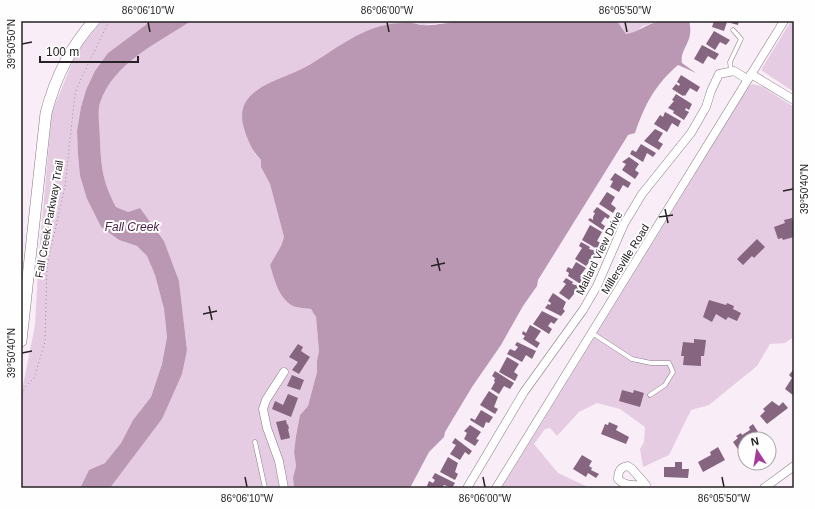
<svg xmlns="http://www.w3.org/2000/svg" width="815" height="509" viewBox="0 0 815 509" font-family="Arial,sans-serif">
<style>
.green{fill:#e6cce2}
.water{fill:#ba98b4}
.building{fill:#856580}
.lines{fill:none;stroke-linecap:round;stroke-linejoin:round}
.lane-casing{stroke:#877c85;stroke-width:5}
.street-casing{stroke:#877c85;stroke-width:9}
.secondary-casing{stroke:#877c85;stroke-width:12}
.path{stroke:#999198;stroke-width:1;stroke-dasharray:1 3;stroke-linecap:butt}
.lane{stroke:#fff;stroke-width:4}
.street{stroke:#fff;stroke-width:8}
.secondary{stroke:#fff;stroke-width:11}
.ticks{fill:none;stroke:#262225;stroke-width:1.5}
.labels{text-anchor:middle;stroke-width:4;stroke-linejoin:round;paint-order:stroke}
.street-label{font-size:11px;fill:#262225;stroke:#fefefe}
.water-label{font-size:12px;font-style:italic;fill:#4b1f46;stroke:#fefefe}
.neatline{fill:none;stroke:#262225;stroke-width:1.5}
.ticks-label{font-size:10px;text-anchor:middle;fill:#262225}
</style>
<rect width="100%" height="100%" fill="#f9edf7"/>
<!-- green -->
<g class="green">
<path d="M102 21H151L108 53 86 90 81 107 77 131 78 155 80 176 87 199 101 227 119 240 137 246 147 256 155 275 164 309 167 337 162 364 151 397 133 420 121 443 105 463 89 470 80 488H21V395L35 325 39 253 52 112 77 51Z"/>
<path d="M191 21H462L422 25 415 23 363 33 309 66 265 85 255 154 261 160V167L270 184 284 237 281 246 270 265C274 279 279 299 293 306 298 308 306 308 311 309L316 317 319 351 317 361V372L308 406 300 415 296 436 294 452 296 466 293 478 294 488H110L162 419 187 350 179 281 164 241 140 208 128 212 116 207C103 182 101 168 100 140 100 129 97 113 100 103 113 63 158 43 191 21Z"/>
<path d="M617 21H659L643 26 633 34H626Z"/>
<path d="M791 21H794V92L761 70Z"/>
<path d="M752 84 761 86 794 107V337L785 343 770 344 757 366 709 405 691 410 669 455 643 467 640 449 644 442 645 427 620 409 597 403 579 412 557 436 550 428 545 429 534 444 558 473 590 488H501L686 189 746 88Z"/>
</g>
<!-- water -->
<g class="water">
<path d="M151 21H191C158 43 113 63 100 103 97 113 100 129 100 140 101 168 103 182 116 207L128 212 140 208 164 241 179 281 187 350 182 374 162 419 110 488H80L89 470 105 463 121 443 133 420 151 397 162 364 167 337 164 309 155 275 147 256 137 246 119 240 101 227 87 199 80 176 78 155 77 131 81 107 86 90 95 71 108 53Z"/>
<path d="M462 21H617L626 34C637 33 646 24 658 22 667 19 679 21 689 21 695 42 679 49 682 63L696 73 678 65C655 85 645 104 635 133L628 135 625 140 538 280 537 286 523 306 501 345 472 387 445 432 444 437 429 452 410 488H294L293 478 296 466 294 452 296 436 300 415 308 406 317 372V361L319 351 316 317 311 309C306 308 298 308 293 306 279 299 274 279 270 265L281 246 284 237 270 184 261 167V160C252 151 247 139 244 128 231 86 286 80 311 64 334 50 359 30 386 25 394 23 403 23 411 23 415 23 419 25 422 25 435 26 449 22 462 21Z"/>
</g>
<!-- building -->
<g class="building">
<path d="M714 21H739L738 25 727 22 724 31 712 27Z"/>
<path d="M714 31 730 40 726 45 720 42 715 50 706 44Z"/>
<path d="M702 45 719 54 715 60 708 56 703 64 694 59Z"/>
<path d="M681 75 700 87 697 92 690 88 685 96 684 95 683 96 672 89 676 84 679 86 680 84 677 82Z"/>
<path d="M676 94 692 104 689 110 686 108 685 110 689 112 684 120 673 113 674 111 668 108 674 101 672 100Z"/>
<path d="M665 112 681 121 678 127 672 123 667 132 654 124 660 115 663 117Z"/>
<path d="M655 129 663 133 658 141 663 144 659 150 644 141Z"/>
<path d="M641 144 656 153 653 157 647 153 643 162 630 154 632 150 636 152Z"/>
<path d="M629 157 639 164 635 170 639 173 635 179 622 170 626 164 622 162Z"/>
<path d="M615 173 631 183 628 188 623 185 619 192 610 187 613 181 610 180Z"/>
<path d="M607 192 615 197 611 204 616 208 613 213 599 204Z"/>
<path d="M597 207 610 216 608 219 605 217 601 223 605 226 603 230 588 220 590 218 593 220V217L595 213 593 212Z"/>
<path d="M792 218 794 225V237L783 240 782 238 778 239 774 227 785 223 784 220Z"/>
<path d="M590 225 602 232 597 241 601 243 597 249 582 240Z"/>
<path d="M757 239 765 247 754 258 752 256 743 265 737 259Z"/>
<path d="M581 242 590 247 589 249 596 251 595 252 596 253 586 266 575 259 582 248 579 246Z"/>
<path d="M576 262 586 268 580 276 585 279 582 285 568 276 569 273 566 271 568 267 572 269Z"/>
<path d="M566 278 573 282 572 284 579 286 580 288 577 293 574 292V294L569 300 559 293 566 284 563 282Z"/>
<path d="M553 293 566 302 563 309 565 311 561 316 545 308 548 304 550 305 551 303 548 301Z"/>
<path d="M709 300 726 305 727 303 734 306 733 309 741 313 737 321 728 317 726 320 716 314 712 322 703 317Z"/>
<path d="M542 311 558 319 554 324 551 322 548 326 552 329 549 334 533 324Z"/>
<path d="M530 325 541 331 535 340 540 343 537 348 523 339 525 336 522 334 523 331 526 333Z"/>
<path d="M694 339 706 340 704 356H701V366L683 365 684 356H681L683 342 694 343Z"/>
<path d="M517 342 536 351 532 359 526 355 522 362 507 354 510 349 515 351 518 347 515 345Z"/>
<path d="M298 344 303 347 301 351 310 357 299 374 292 370 298 362 289 357Z"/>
<path d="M507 357 519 364 514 372 518 375 515 381 499 372Z"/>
<path d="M794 369V396L785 389 792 378 789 375Z"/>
<path d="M495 371 514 383 510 389 504 386 499 394 491 389 495 382 494 381 495 378 492 376Z"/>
<path d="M292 375 304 380 300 390 287 386Z"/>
<path d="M622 390 633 393 634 390 644 393 640 407 619 401Z"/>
<path d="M489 391 498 397 494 407 498 409 495 414 480 405Z"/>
<path d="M288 394 298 398 291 417 272 409 275 401 283 405Z"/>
<path d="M772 401 779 406 783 402 788 408 767 424 760 416 765 411 763 409Z"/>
<path d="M481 410 493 417 489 423 486 422 484 427 483 428 470 420 471 418 475 420Z"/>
<path d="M286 420 287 425 288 424 289 429H288L290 438 281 440 276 422Z"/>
<path d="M609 422 618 426 616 430 629 437 626 444 601 434 605 424 608 425Z"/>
<path d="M753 424 760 435 754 439H745V445L743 446 744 449 740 452 733 442 738 438 736 436 741 433 742 435 750 430 749 427Z"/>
<path d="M470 425 481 432 476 439 479 440 475 446 464 439 467 433 464 431Z"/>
<path d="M455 438 472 451 469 455 465 452 460 460 450 454 456 445 452 443Z"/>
<path d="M718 447 725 460 703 472 698 462 711 455 710 452Z"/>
<path d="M582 455 592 461 589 466 592 468 591 470 599 474 596 478 588 473 586 477 573 469Z"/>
<path d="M448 457 458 463 455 472 458 474 455 480 440 472Z"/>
<path d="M675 462H682V469H689L688 478 664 477V467H675Z"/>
<path d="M435 473 455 483 452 488 444 485 442 488H431L427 486 429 481 433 483 435 480 432 478Z"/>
</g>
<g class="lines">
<!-- lane casing -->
<g class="lane-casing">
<g id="lane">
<path d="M731 71 730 62 741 39 733 30"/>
<path d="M592 333 632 359 651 363H669L673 372 665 385 650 395"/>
<path d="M255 442 265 488"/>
</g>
</g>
<!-- street casing -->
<g class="street-casing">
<g id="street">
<path d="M751 74 794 100"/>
<path d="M284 372 266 400 263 409 267 428 279 461 284 488"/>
<path d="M628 466 632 469 646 485C637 485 625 487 618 479 618 472 620 467 628 466Z"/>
<path d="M467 488 524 392 583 310 597 286 624 224 642 194 691 133 706 107 711 91 719 74 734 71 747 79"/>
<path d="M496 488 784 21"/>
<path d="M764 488 794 466"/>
</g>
</g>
<!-- secondary casing -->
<g class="secondary-casing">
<path id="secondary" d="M21 341 46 113C55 79 70 47 94 21"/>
</g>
<!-- path -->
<path class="path" d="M21 398 25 387 34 378 45 342 47 266 65 186 75 94 80 81 109 21"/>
<!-- lane -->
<use href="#lane" class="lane"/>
<!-- street -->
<use href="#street" class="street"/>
<!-- secondary -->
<use href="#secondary" class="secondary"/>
</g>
<!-- ticks -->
<path class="ticks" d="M148 22 150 32M387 22 389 32M625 22 627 32M22 44 32 42M783 191 793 189M665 209 668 223M659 217 673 215M437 258 440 271M431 266 445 263M209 306 212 320M203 314 217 311M22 353 32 351M245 477 247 487M483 477 485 487M722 477 724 487"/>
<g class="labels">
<!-- street labels -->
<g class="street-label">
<text transform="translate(49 219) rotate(-80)" y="4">Fall Creek Parkway Trail</text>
<text transform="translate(599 253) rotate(-64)" y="4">Mallard View Drive</text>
<text transform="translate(625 259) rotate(-58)" y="4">Millersville Road</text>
</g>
<!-- water labels -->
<g class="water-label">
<text x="132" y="231">Fall Creek</text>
</g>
</g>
<!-- border -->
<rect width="815" height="509" fill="none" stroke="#fefefe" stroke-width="44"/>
<!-- north arrow -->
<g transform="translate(757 451) rotate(348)"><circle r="19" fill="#fefefe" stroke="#a8a6a7"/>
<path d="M0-3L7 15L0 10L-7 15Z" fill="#a63b9b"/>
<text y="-6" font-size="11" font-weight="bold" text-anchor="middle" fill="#262225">N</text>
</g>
<!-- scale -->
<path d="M40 56v6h98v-6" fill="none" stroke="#262225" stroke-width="2"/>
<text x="46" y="56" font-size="12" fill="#262225" stroke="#fefefe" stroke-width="3" paint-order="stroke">100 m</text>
<rect x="22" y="22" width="771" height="465" class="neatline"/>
<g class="ticks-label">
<text x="148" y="14">86°06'10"W</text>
<text x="387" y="14">86°06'00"W</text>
<text x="625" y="14">86°05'50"W</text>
<text transform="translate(11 44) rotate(-90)" y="4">39°50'50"N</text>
<text transform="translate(804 189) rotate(-90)" y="4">39°50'40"N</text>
<text transform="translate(11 353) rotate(-90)" y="4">39°50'40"N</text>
<text x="247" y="502">86°06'10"W</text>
<text x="485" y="502">86°06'00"W</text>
<text x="724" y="502">86°05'50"W</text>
</g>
</svg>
